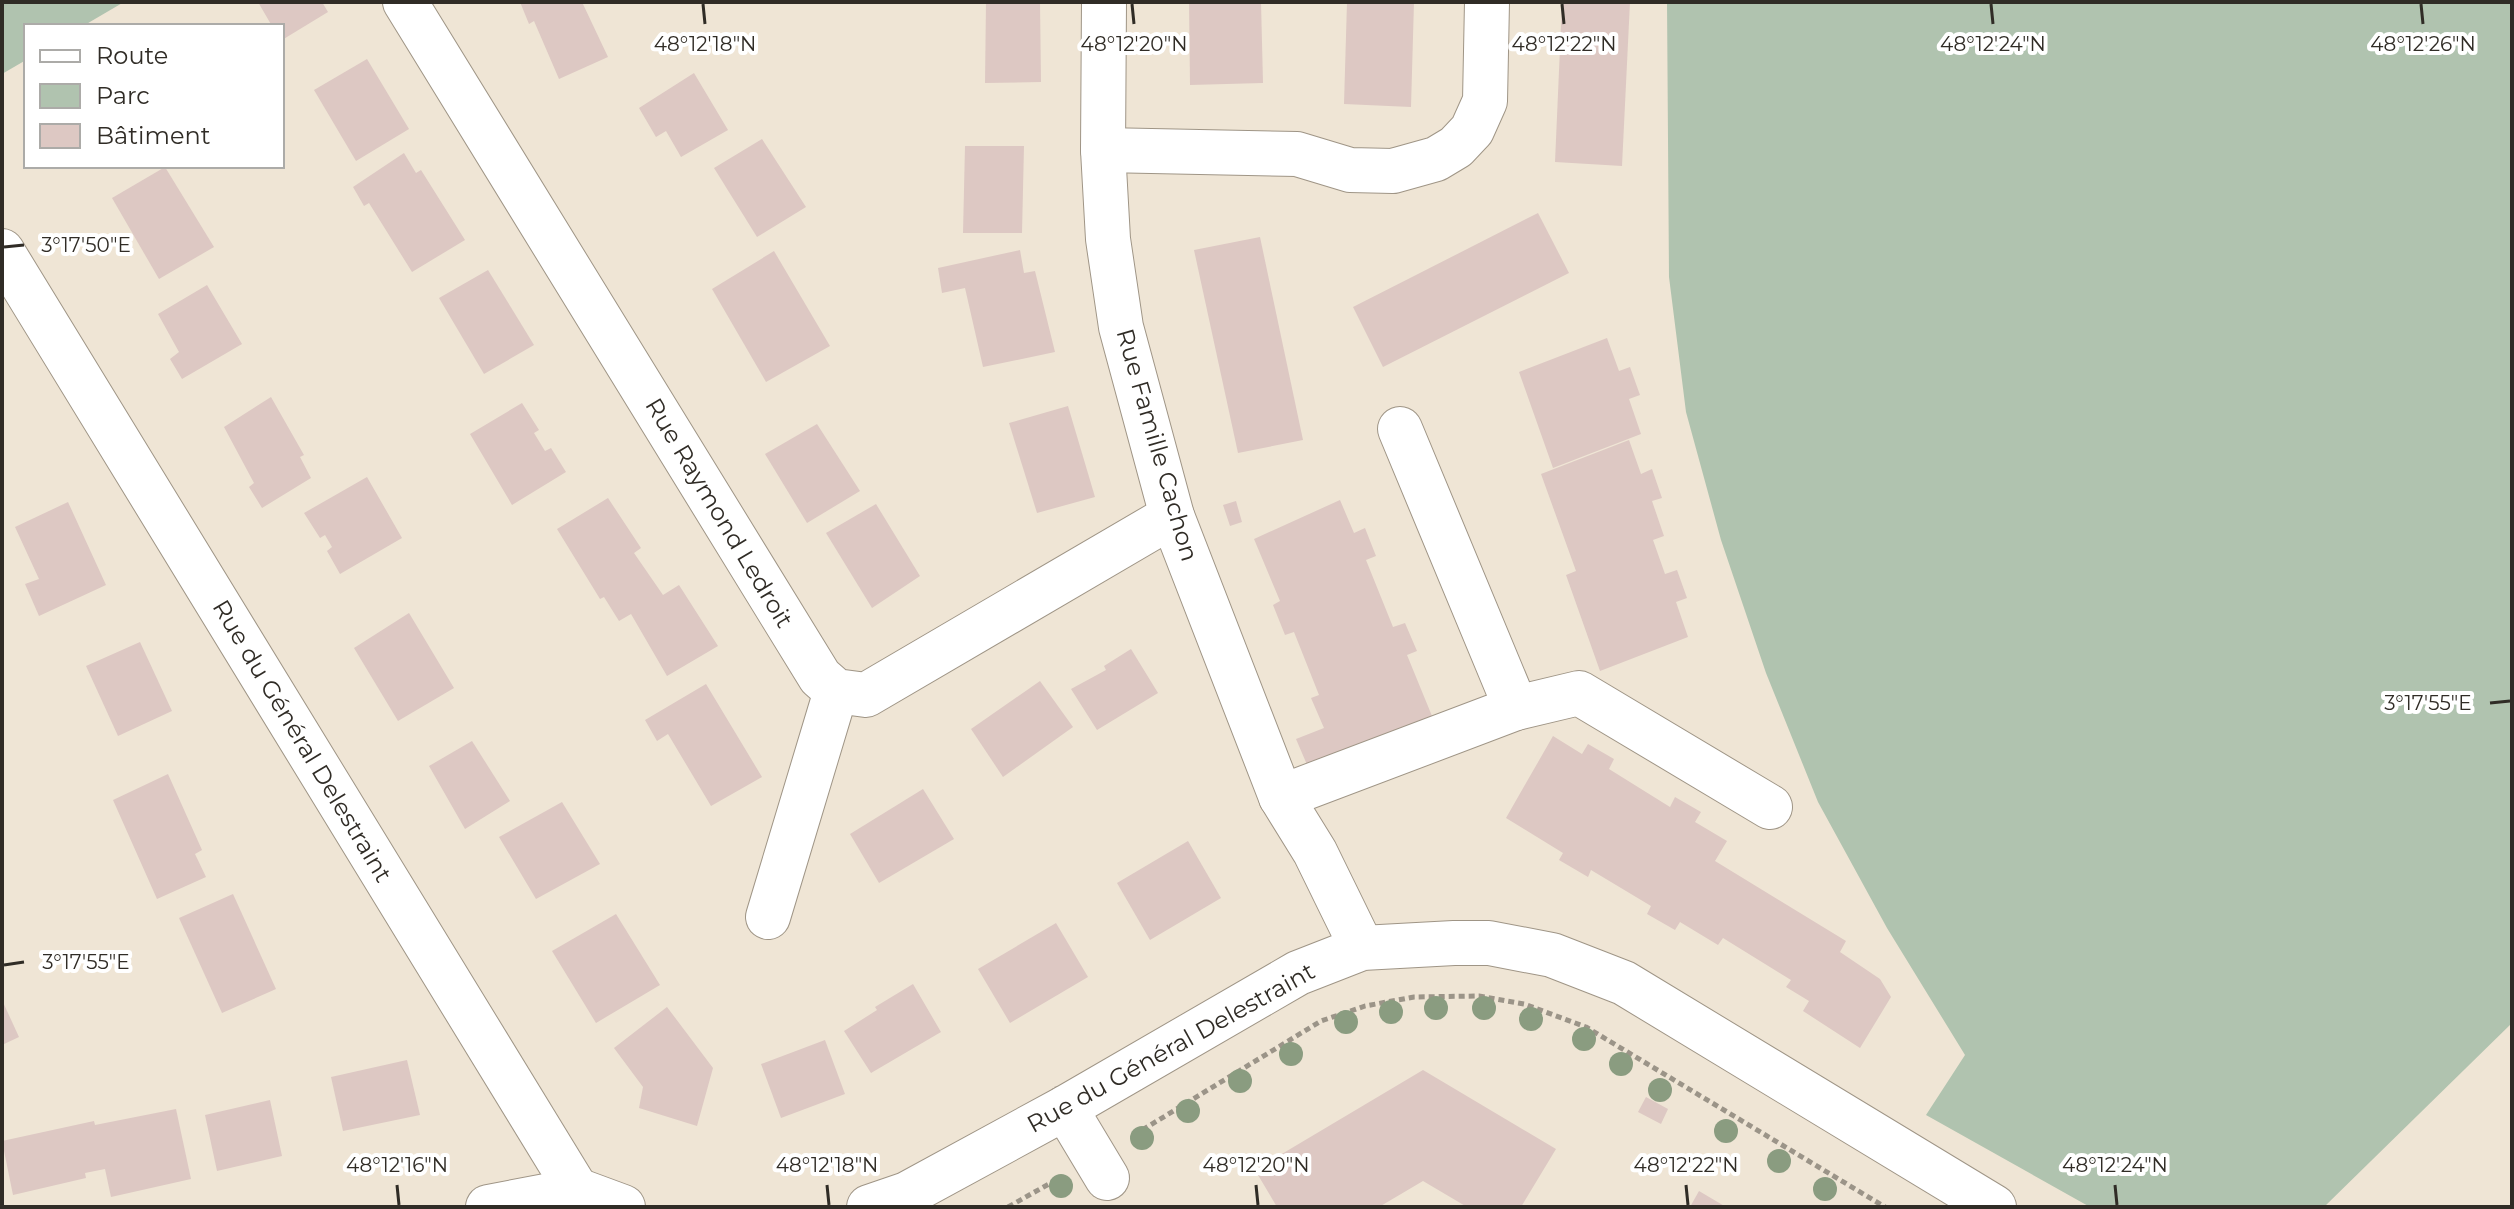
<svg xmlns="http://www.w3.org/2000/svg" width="2514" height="1209" viewBox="0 0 2514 1209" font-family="Montserrat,sans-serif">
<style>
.green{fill:#b0c3af}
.building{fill:#ddc8c3}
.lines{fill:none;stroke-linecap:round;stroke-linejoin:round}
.minor-casing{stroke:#9f9586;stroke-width:46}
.path{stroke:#9b9488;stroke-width:5;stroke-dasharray:6 4;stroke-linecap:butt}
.minor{stroke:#fff;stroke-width:44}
.tree{fill:#8a9c80}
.ticks{fill:none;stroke:#302c26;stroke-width:3}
.labels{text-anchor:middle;stroke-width:8;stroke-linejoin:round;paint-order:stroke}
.street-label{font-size:24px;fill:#302c26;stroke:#fff}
.ticks-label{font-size:20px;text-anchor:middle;fill:#302c26;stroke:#fff;stroke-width:8;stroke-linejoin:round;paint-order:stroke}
</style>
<rect width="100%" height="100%" fill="#efe5d5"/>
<!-- green -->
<g class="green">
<path d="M2 2H124L83 26H26V60L2 74Z"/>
<path d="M1667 2H2512V1023L2324 1207H2090L1926 1115 1965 1055 1887 928 1818 802 1766 673 1721 540 1686 412 1669 277Z"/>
</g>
<!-- building -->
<g class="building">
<path d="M258 2H322L328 12 282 40V26H272Z"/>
<path d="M520 2H582L608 57 559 79 534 21 529 24Z"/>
<path d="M986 2H1040L1041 82 985 83Z"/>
<path d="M1189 2H1261L1263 83 1190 85Z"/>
<path d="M1347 2H1414L1411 107 1344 104Z"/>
<path d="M1562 2H1630L1622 166 1555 162Z"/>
<path d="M367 59 409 129 356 161 314 90Z"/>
<path d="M694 73 728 130 681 157 666 131 656 137 639 108Z"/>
<path d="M762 139 806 207 757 237 714 168Z"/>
<path d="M965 146H1024L1022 233H963Z"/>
<path d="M404 153 416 173 421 170 465 240 412 272 369 203 364 206 353 187Z"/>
<path d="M165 167 214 247 159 279 112 198Z"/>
<path d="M1538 213 1569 273 1383 367 1353 307Z"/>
<path d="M1260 237 1303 440 1238 453 1194 250Z"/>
<path d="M1020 250 1024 273 1035 271 1055 352 983 367 965 288 942 293 938 268Z"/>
<path d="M774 251 830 346 766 382 712 289Z"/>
<path d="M488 270 534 345 484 374 439 298Z"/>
<path d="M207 285 242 344 182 379 170 359 179 352 158 314Z"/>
<path d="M1607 338 1619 371 1630 367 1640 395 1629 399 1641 434 1553 468 1519 372Z"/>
<path d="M271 397 304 455 300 457 311 478 262 508 249 487 254 483 224 427Z"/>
<path d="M522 403 539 430 534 433 545 451 551 448 566 472 512 505 470 434Z"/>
<path d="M1068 406 1095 497 1037 513 1009 423Z"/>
<path d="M817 424 860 491 807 523 765 454Z"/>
<path d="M1629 440 1641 474 1652 469 1662 498 1652 501 1664 536 1653 540 1665 574 1677 570 1687 598 1676 602 1688 637 1600 671 1566 575 1576 571 1541 474Z"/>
<path d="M367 477 402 538 340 574 327 551 332 547 325 535 320 538 304 513Z"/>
<path d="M608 498 641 548 634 553 663 595 679 585 718 646 667 676 631 614 619 621 604 597 600 599 557 529Z"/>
<path d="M1340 500 1354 533 1365 528 1376 556 1366 560 1393 627 1405 623 1417 651 1407 655 1432 716 1308 767 1296 739 1324 728 1311 698 1319 695 1294 632 1285 635 1273 605 1280 601 1254 539Z"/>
<path d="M1236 501 1242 522 1230 526 1223 505Z"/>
<path d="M68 502 106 585 39 616 25 584 39 579 15 527Z"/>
<path d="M876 504 920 576 872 608 826 533Z"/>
<path d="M409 613 454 688 398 721 354 648Z"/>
<path d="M140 642 172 711 118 736 86 666Z"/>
<path d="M1131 649 1158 693 1097 730 1071 689 1106 670 1104 666Z"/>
<path d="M1040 681 1073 727 1003 777 971 729Z"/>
<path d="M706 684 762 777 711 806 668 734 657 741 645 720Z"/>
<path d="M1553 736 1582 754 1588 744 1614 759 1609 769 1670 807 1675 797 1701 812 1695 822 1727 841 1715 861 1846 941 1840 952 1880 979 1891 997 1860 1048 1803 1011 1809 1001 1786 987 1791 980 1723 938 1718 945 1680 922 1675 930 1647 914 1651 906 1591 870 1588 877 1559 860 1563 853 1506 818Z"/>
<path d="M472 741 510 801 465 829 429 766Z"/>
<path d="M168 774 202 850 195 854 206 877 157 899 113 800Z"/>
<path d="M923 789 954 839 879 883 850 834Z"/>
<path d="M562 802 600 864 536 899 499 837Z"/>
<path d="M1188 841 1221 898 1150 940 1117 883Z"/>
<path d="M233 894 276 989 222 1013 179 918Z"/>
<path d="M616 914 660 985 596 1023 552 951Z"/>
<path d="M1056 923 1088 977 1010 1023 978 969Z"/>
<path d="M913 984 941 1032 871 1073 844 1031 877 1010 875 1007Z"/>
<path d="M2 1000 19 1037 2 1045Z"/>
<path d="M667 1007 713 1068 697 1126 639 1108 643 1087 614 1048Z"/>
<path d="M825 1040 845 1094 781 1118 761 1064Z"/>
<path d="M407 1060 420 1115 343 1131 331 1077Z"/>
<path d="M1423 1070 1556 1149 1521 1207H1467L1423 1181 1379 1207H1277L1255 1170Z"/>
<path d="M1646 1097 1668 1109 1661 1124 1638 1112Z"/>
<path d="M270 1100 282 1156 217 1171 205 1115Z"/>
<path d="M176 1109 191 1179 111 1197 105 1169 85 1173 86 1178 13 1195 2 1141 94 1121 95 1125Z"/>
<path d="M1699 1191 1726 1207H1690Z"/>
</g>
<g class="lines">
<!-- minor casing -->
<g class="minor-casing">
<g id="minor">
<path d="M405 2 820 677 836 691 866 695 1172 516"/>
<path d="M1104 2 1103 150 1108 239 1121 327 1172 516 1281 797 1315 852 1362 948"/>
<path d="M1103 150 1297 154 1350 170 1393 171 1436 159 1456 147 1472 130 1485 101 1487 2"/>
<path d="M2 251 587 1207"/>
<path d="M1516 708 1579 693 1770 807"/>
<path d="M1281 797 1516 708 1400 429"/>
<path d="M768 917 836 691"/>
<path d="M1065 1108 1107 1178"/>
<path d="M577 1190 623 1207"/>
<path d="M488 1207 577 1190"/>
<path d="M869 1207 907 1194 1065 1108 1298 973 1362 948 1454 943H1489L1552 955 1624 983 1994 1207"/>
</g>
</g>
<!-- path -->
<g class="path">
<path d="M1134 1135 1321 1021 1365 1006 1414 997 1479 996 1524 1004 1586 1027 1885 1207"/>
<path d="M1008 1207 1056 1180"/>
</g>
<!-- minor -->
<use href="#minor" class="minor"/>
</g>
<!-- trees -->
<g class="tree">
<circle cx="1436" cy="1008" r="12"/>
<circle cx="1484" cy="1008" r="12"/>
<circle cx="1391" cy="1012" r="12"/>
<circle cx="1531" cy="1019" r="12"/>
<circle cx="1346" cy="1022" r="12"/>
<circle cx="1584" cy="1039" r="12"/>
<circle cx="1291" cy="1054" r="12"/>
<circle cx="1621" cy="1064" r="12"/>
<circle cx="1240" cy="1081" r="12"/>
<circle cx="1660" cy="1090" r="12"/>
<circle cx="1188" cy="1111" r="12"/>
<circle cx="1726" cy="1131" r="12"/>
<circle cx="1142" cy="1138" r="12"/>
<circle cx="1779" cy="1161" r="12"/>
<circle cx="1061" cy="1186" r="12"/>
<circle cx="1825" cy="1189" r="12"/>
</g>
<!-- ticks -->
<path class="ticks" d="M703 4 705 24M1132 4 1134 24M1562 4 1564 24M1991 4 1993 24M2421 4 2423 24M4 247 24 245M2490 703 2510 701M4 965 24 962M397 1185 399 1205M827 1185 829 1205M1256 1185 1258 1205M1686 1185 1688 1205M2115 1185 2117 1205"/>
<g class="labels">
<!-- street labels -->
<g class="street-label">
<text transform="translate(1157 445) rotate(74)" y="8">Rue Famille Cachon</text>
<text transform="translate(719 513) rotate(59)" y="8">Rue Raymond Ledroit</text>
<text transform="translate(302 741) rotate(59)" y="8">Rue du Général Delestraint</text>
<text transform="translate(1171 1048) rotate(-29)" y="8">Rue du Général Delestraint</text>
</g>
</g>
<g class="ticks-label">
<text x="705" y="51">48°12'18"N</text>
<text x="1134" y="51">48°12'20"N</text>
<text x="1564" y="51">48°12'22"N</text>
<text x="1993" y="51">48°12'24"N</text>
<text x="2423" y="51">48°12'26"N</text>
<text x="86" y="252">3°17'50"E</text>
<text x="2428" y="710">3°17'55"E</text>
<text x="86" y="969">3°17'55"E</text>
<text x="397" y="1172">48°12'16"N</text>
<text x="827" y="1172">48°12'18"N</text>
<text x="1256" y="1172">48°12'20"N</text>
<text x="1686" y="1172">48°12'22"N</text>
<text x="2115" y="1172">48°12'24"N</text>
</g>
<!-- border -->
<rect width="2514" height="1209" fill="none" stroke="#302c26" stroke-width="8"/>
<!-- legend -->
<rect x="24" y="24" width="260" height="144" fill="#ffffff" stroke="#acaba8" stroke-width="2"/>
<rect x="40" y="50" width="40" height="12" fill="#ffffff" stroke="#acaba8" stroke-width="2"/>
<text x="96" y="64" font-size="24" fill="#302c26">Route</text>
<rect x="40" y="84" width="40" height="24" fill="#b0c3af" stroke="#acaba8" stroke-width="2"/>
<text x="96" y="104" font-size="24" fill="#302c26">Parc</text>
<rect x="40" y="124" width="40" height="24" fill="#ddc8c3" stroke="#acaba8" stroke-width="2"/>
<text x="96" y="144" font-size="24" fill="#302c26">Bâtiment</text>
</svg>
